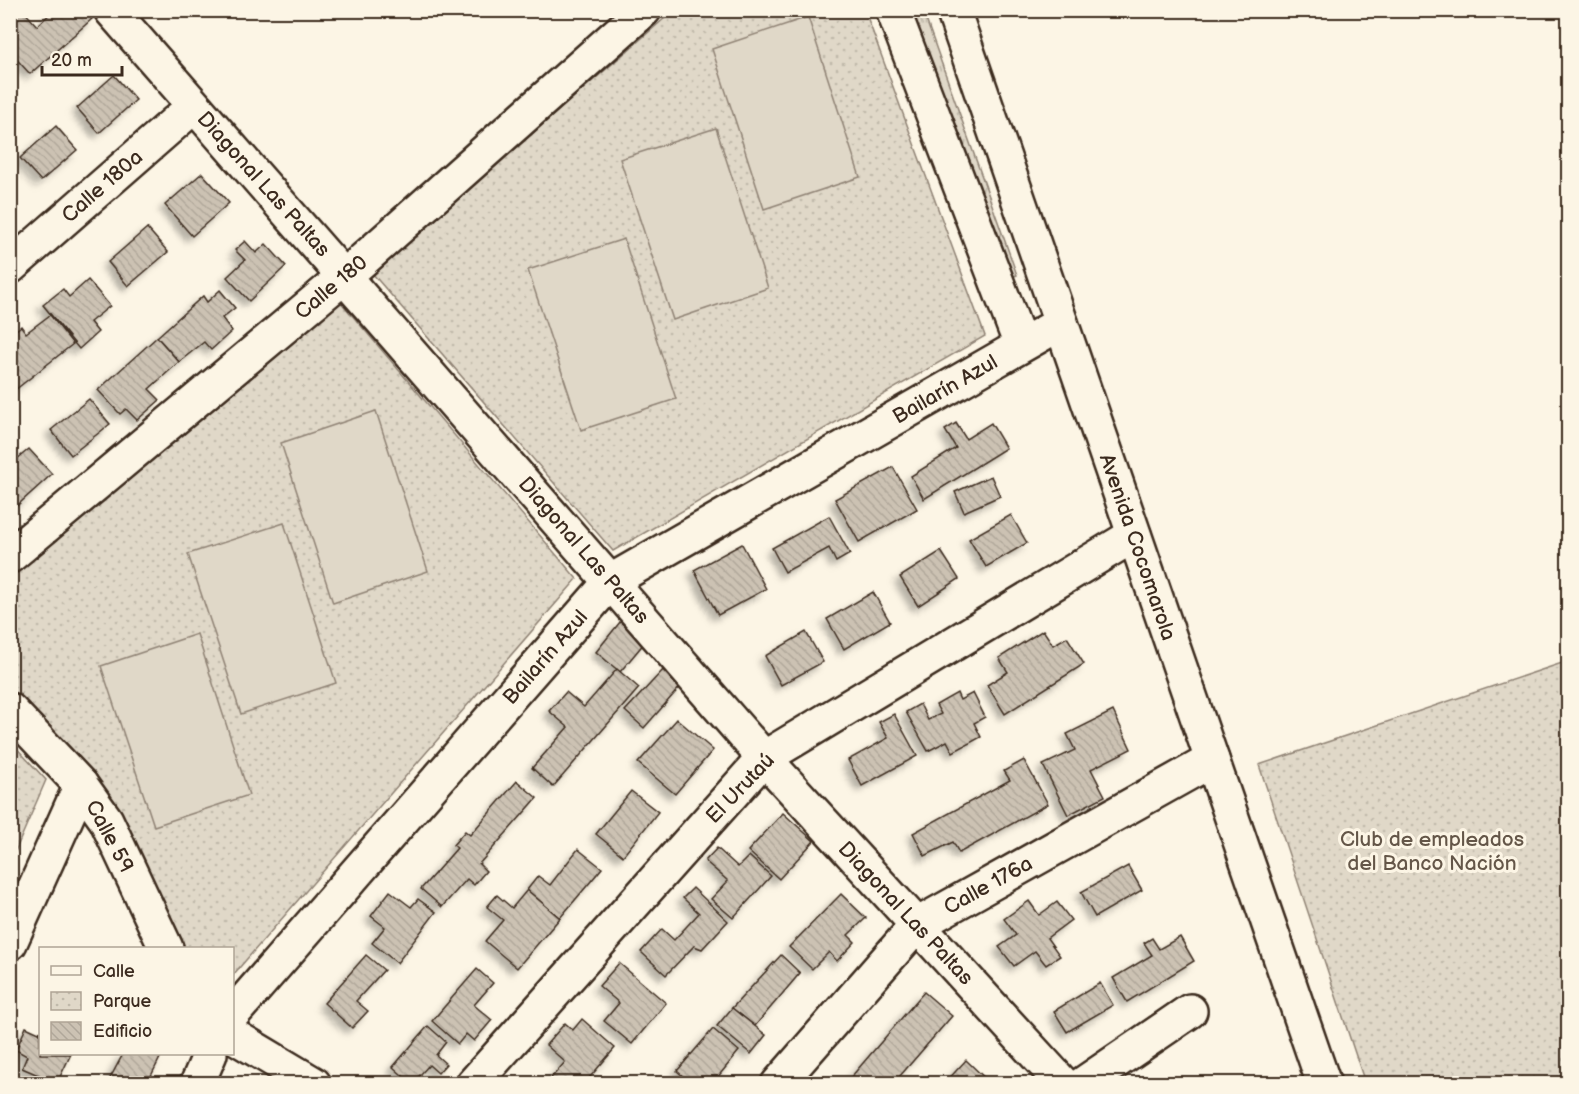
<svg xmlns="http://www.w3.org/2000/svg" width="1579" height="1094" viewBox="0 0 1579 1094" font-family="'Balsamiq Sans',sans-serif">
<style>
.grass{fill:url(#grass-tufts);stroke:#8e8173;stroke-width:1.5}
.park{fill:url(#park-dots);stroke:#8e8173;stroke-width:1.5}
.pitch{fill:#e0d8c8;stroke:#8e8173;stroke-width:1.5}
.building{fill:url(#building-back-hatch);stroke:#3b2a1e;stroke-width:1.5;filter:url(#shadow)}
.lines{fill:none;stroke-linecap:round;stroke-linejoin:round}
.minor-casing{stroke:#3b2a1e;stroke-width:38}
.major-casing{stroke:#3b2a1e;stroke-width:38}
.minor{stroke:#fcf5e5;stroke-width:33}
.major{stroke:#fcf5e5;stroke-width:33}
.labels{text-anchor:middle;stroke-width:6;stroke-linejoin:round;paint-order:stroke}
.street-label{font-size:21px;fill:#3b2a1e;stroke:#fcf5e5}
.park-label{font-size:21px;fill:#645648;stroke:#fcf5e5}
</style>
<defs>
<pattern id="grass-tufts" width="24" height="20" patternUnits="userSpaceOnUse" patternTransform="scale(1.5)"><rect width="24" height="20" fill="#e0d8c8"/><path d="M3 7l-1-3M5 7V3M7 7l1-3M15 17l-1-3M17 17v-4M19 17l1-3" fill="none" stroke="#c1baab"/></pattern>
<pattern id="park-dots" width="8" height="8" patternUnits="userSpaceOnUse" patternTransform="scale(1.5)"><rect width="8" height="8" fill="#e0d8c8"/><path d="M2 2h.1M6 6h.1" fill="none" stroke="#c1baab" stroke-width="1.8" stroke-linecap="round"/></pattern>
<pattern id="building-back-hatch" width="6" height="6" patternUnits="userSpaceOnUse" patternTransform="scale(1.5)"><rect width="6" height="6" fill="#ccc2b3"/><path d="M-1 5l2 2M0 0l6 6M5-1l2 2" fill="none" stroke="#b0a79a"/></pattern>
<filter id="shadow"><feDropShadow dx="-5.5" dy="5.5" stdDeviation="3" flood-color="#0004"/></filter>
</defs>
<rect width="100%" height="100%" fill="#fcf5e5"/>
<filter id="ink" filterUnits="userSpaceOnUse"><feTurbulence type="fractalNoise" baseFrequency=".0167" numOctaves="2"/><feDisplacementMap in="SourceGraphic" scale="12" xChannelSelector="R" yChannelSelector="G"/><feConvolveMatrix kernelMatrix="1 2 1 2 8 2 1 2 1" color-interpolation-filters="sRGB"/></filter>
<g filter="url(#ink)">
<!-- grass -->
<path class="grass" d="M904 11H923L1017 275 1000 282Z"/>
<!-- park -->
<g class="park">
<path d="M673 11H865L985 336 613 551 372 273Z"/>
<path d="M339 300 577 579 233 975 232 948H176L81 765 11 690V577Z"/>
<path d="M1568 661V1083H1365L1259 765Z"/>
<path d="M11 742 46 780 11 861Z"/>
</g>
<!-- pitch -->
<g class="pitch">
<path d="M808 17 860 177 764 209 712 49Z"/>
<path d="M716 128 768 288 673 320 620 159Z"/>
<path d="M624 239 676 399 581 430 528 270Z"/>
<path d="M376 411 428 571 333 603 281 443Z"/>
<path d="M284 523 336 683 241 714 188 554Z"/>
<path d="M197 634 249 795 154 826 101 666Z"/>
</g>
<!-- building -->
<g class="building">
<path d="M10 10H23L37 26 54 10H84L92 19 30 74 10 52Z"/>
<path d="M114 75 136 100 99 133 77 108Z"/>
<path d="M56 126 77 150 41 181 20 158Z"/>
<path d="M202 173 229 203 192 236 165 205Z"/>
<path d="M147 228 168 252 128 286 108 262Z"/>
<path d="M245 241 256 253 266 244 286 266 249 301 227 277 245 260 235 250Z"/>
<path d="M88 280 110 306 90 322 98 332 79 349 43 305 63 289 69 297Z"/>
<path d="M220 290 235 308 222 318 232 331 211 350 204 342 179 362 157 337 203 296 207 302Z"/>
<path d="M50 315 73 344 10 394V335L21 326 26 333Z"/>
<path d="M157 337 179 362 149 389 160 400 137 420 126 409 120 414 98 390Z"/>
<path d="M89 399 110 424 71 455 51 430Z"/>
<path d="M956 423 966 439 991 423 1006 448 924 499 911 476 956 448 945 430Z"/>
<path d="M29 449 52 474 11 511 10 465Z"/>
<path d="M893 467 917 509 859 542 835 499Z"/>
<path d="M991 476 1000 496 964 512 955 492Z"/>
<path d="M1011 515 1027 543 986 567 969 539Z"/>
<path d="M829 516 850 554 836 562 829 548 785 572 772 548Z"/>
<path d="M742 544 766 589 718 615 694 570Z"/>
<path d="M941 551 959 579 918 606 900 577Z"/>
<path d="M873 592 890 622 844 649 827 619Z"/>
<path d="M620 622 645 642 620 672 596 652Z"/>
<path d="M1043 630 1053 645 1067 637 1084 664 1005 714 987 685 1008 672 999 658Z"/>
<path d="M806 632 823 662 781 685 765 656Z"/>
<path d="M617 669 639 688 553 787 532 768 568 727 549 711 566 692 584 707Z"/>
<path d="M663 670 681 686 644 728 625 711Z"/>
<path d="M957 693 960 700 973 693 985 717 974 723 981 737 953 752 947 741 928 751 906 712 920 704 928 720 941 714 936 705Z"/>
<path d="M1113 711 1131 749 1091 769 1105 796 1068 815 1043 765 1075 750 1067 734Z"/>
<path d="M894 714 917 756 862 786 848 760 888 738 879 722Z"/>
<path d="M677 719 713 750 675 794 638 763Z"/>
<path d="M1024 760 1048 804 959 853 953 842 925 856 913 833 1010 780 1004 771Z"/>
<path d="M517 781 537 798 479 864 486 871 474 885 467 879 442 907 421 889 457 848 453 845 465 831 470 835Z"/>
<path d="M631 791 658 812 623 856 596 834Z"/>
<path d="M783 813 814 841 779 879 748 851Z"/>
<path d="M717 848 738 867 749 856 771 876 733 918 711 899 728 881 705 861Z"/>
<path d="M578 849 602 868 560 918 527 890 538 876 550 885Z"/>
<path d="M1128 866 1142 890 1095 917 1081 892Z"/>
<path d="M693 888 728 921 702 949 694 946 666 975 641 952 662 929 674 940 699 913 683 898Z"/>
<path d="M527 890 560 918 517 968 485 941 503 920 487 907 497 895 512 908Z"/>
<path d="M390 891 411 907 418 899 436 912 397 963 372 943 385 927 371 916Z"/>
<path d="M841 894 866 918 848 935 855 942 837 961 829 952 812 969 789 947Z"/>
<path d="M1029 901 1039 915 1057 902 1071 920 1047 938 1060 956 1046 965 1035 951 1014 966 999 947 1016 935 1004 919Z"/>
<path d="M1180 937 1194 961 1127 1002 1113 978 1152 955 1144 943 1152 938 1159 949Z"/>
<path d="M366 955 384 970 356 1001 368 1011 352 1028 324 1003Z"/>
<path d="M781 955 800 973 755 1026 732 1008Z"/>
<path d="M619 963 666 1003 632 1044 604 1021 619 1003 599 986Z"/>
<path d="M477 969 493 983 474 1005 492 1020 474 1041 466 1034 458 1044 432 1021Z"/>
<path d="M1100 983 1113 1005 1067 1032 1054 1011Z"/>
<path d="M924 992 952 1016 893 1084H845Z"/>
<path d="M732 1008 766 1035 751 1054 717 1026Z"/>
<path d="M582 1019 615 1048 584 1084H546L565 1062 546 1045 565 1023 573 1030Z"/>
<path d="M428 1026 446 1042 436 1055 446 1064 438 1073 429 1065 412 1084 393 1067Z"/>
<path d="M26 1027 39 1033 40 1031V1054H71L57 1083 22 1068 27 1056 16 1050Z"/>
<path d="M713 1029 739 1051 712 1084H692L677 1071Z"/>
<path d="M123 1054H162L149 1080 156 1084H107Z"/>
<path d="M966 1060 991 1084H944Z"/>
</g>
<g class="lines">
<!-- minor casing -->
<g class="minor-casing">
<g id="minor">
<path d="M111 10 764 758 1063 1084"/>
<path d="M893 10 1021 345"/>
<path d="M10 267 194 106"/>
<path d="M10 556 345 276 644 10"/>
<path d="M10 710 81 785 106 820 166 948"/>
<path d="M10 943 81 785"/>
<path d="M232 1015 611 581 1061 323"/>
<path d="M232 1035 314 1084"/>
<path d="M197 1084 210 1054"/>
<path d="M473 1084 764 758 1134 535"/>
<path d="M778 1084 917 925 1212 760"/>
<path d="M1083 1084 1190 1011"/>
</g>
</g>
<!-- major casing -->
<g class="major-casing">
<path id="major" d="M953 10 1324 1084"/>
</g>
<!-- minor -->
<use href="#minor" class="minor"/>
<!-- major -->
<use href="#major" class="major"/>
</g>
</g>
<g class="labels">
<!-- street labels -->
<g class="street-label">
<text transform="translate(264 184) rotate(48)" y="7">Diagonal Las Paltas</text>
<text transform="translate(102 186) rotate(-41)" y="7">Calle 180a</text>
<text transform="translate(331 287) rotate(-40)" y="7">Calle 180</text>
<text transform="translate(945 389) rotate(-30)" y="7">Bailarín Azul</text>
<text transform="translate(1138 547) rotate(71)" y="7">Avenida Cocomarola</text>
<text transform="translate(584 550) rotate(49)" y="7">Diagonal Las Paltas</text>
<text transform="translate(545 657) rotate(-49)" y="7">Bailarín Azul</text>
<text transform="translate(740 788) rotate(-46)" y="7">El Urutaú</text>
<text transform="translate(110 836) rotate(62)" y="7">Calle 59</text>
<text transform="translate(988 885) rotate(-29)" y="7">Calle 176a</text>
<text transform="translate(906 913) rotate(47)" y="7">Diagonal Las Paltas</text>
</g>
<!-- park labels -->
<g class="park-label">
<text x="1432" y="846">Club de empleados<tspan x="1432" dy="24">del Banco Nación</tspan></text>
</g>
</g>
<!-- margin -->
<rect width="1579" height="1094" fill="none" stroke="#fcf5e5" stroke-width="36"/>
<rect x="18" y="18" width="1543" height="1058" fill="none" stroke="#3b2a1e" stroke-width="2" filter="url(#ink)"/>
<!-- legend -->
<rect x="39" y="947" width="195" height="108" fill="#fcf5e5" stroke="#afa495" stroke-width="1.5"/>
<rect x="51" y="966" width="30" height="9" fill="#fcf5e5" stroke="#afa495" stroke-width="1.5"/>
<text x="93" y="977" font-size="18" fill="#3b2a1e">Calle</text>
<rect x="51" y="992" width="30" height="18" fill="url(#park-dots)" stroke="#afa495" stroke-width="1.5"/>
<text x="93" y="1007" font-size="18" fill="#3b2a1e">Parque</text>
<rect x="51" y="1022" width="30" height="18" fill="url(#building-back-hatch)" stroke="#afa495" stroke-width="1.5"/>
<text x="93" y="1037" font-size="18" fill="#3b2a1e">Edificio</text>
<!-- scale -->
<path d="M42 66v9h80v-9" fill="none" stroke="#3b2a1e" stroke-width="3"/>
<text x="51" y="66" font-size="18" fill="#3b2a1e" stroke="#fcf5e5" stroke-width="4.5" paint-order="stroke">20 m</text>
</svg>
